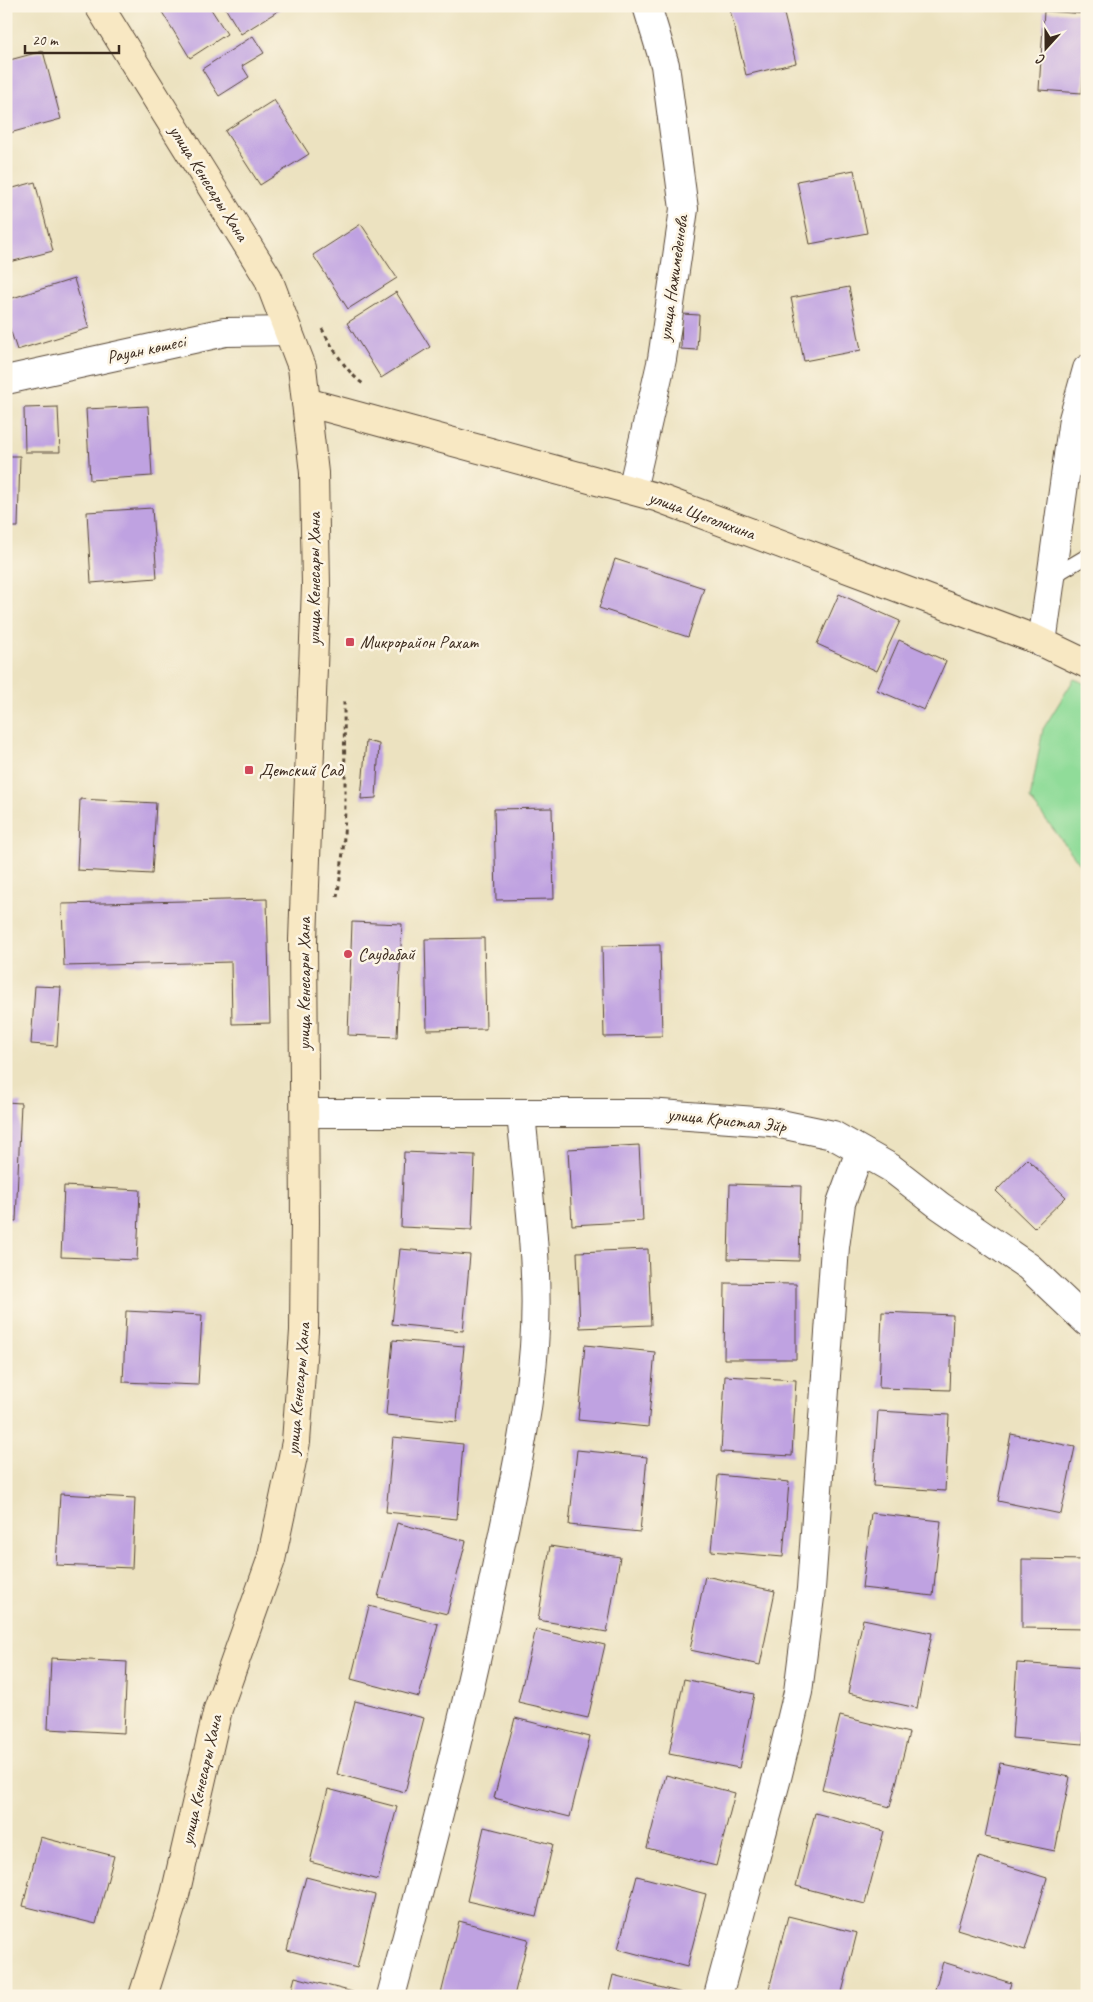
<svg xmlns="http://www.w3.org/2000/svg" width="1093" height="2002" viewBox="0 0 1093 2002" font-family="Caveat,sans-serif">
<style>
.green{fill:#90dc99;stroke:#66835c}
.building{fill:#bfa2e1}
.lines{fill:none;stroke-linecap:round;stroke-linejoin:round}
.lane-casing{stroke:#564636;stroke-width:16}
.street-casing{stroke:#564636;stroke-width:30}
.secondary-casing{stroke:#564636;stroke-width:30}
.path{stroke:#564636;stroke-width:3;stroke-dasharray:4 4;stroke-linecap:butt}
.lane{stroke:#fff;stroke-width:14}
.street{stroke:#fff;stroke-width:28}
.secondary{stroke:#f8e8c3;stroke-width:28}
.poi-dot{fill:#d1495b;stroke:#fcf5e5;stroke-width:2}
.labels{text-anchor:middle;stroke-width:5;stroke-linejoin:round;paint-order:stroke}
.street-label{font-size:18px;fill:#3b2a1e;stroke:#fcf5e5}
.poi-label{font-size:18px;fill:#3b2a1e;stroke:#fcf5e5;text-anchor:start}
</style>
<rect width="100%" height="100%" fill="#fcf5e5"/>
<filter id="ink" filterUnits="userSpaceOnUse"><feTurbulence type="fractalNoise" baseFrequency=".02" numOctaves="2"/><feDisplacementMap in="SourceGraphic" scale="10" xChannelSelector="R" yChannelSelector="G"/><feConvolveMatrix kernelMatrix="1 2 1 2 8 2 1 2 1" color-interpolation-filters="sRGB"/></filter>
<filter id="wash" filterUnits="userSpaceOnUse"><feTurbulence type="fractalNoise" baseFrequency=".0096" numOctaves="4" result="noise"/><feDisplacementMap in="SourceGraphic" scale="20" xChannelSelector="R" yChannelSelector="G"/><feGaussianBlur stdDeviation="1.12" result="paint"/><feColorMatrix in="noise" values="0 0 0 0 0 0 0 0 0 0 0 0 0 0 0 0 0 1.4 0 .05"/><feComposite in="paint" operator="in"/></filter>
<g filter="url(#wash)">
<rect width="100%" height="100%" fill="#ece2c0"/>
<!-- green -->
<path class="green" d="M1074 679 1087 684V873L1030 799 1043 729Z"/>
<g id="blocks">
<!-- building -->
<g class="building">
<path d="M171 6H209L227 34 190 58 162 12Z"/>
<path d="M224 6H286L241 34Z"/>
<path d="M729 6H782L796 63 746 75Z"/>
<path d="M1044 11 1087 14 1082 93 1039 90Z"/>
<path d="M253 36 264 53 242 66 249 77 219 96 202 69Z"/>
<path d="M43 51 61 119 6 134V61Z"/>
<path d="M274 100 309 154 260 185 225 131Z"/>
<path d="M854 170 867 233 810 244 797 181Z"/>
<path d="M35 182 53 251 6 263V190Z"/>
<path d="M361 224 397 278 348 309 313 255Z"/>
<path d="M74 279 89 328 17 350 6 317V300Z"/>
<path d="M849 287 861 350 804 361 791 298Z"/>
<path d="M396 292 430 347 381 378 347 323Z"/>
<path d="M682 314 699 315 697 350 681 349Z"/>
<path d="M148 406 152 476 90 480 86 409Z"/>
<path d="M58 407 60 452H25L24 408Z"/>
<path d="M6 456H20L18 527H6Z"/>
<path d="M152 508 157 578 91 583 87 512Z"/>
<path d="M615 559 704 588 688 637 599 608Z"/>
<path d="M839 594 900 621 877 671 817 644Z"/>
<path d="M899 640 946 661 924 710 877 690Z"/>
<path d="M366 741 379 744 376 798 361 799Z"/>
<path d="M80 799 156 803 152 874 77 870Z"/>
<path d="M552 808 554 899 496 900 494 809Z"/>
<path d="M267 899 270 1023 232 1024 231 962 64 966 62 904Z"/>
<path d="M352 922 402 924 397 1037 348 1035Z"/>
<path d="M484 938 486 1029 427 1030 425 939Z"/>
<path d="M660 945 662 1036 604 1037 602 946Z"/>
<path d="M35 986 61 987 57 1046 31 1044Z"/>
<path d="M6 1102 21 1103 16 1221 6 1220Z"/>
<path d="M639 1145 643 1221 572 1225 568 1149Z"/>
<path d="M404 1152 475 1155 472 1230 401 1227Z"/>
<path d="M1027 1159 1066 1197 1034 1228 996 1191Z"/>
<path d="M730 1184 801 1186 799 1261 728 1259Z"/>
<path d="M64 1186 140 1190 137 1260 61 1257Z"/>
<path d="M400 1249 470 1255 463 1331 392 1324Z"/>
<path d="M648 1249 651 1325 580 1328 577 1252Z"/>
<path d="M725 1283 796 1284V1359H724Z"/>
<path d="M126 1311 202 1315 198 1385 123 1382Z"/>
<path d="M882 1312 953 1315 950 1390 879 1388Z"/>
<path d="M393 1340 464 1346 457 1422 386 1415Z"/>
<path d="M585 1345 655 1352 648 1427 578 1420Z"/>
<path d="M725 1376 796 1380 792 1456 721 1452Z"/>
<path d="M878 1411 949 1415 945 1491 873 1486Z"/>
<path d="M1011 1434 1075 1447 1061 1514 998 1501Z"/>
<path d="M393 1437 463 1444 457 1519 386 1512Z"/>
<path d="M577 1450 647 1457 640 1532 569 1525Z"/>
<path d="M718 1475 789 1482 783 1557 711 1551Z"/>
<path d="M60 1494 135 1498 132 1568 56 1565Z"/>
<path d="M871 1513 941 1521 933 1596 862 1588Z"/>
<path d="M397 1523 466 1541 447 1614 378 1597Z"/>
<path d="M550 1546 620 1557 607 1632 538 1620Z"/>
<path d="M1022 1559 1087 1560V1629L1022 1628Z"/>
<path d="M705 1576 775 1591 760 1665 690 1650Z"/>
<path d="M369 1606 438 1624 419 1697 351 1679Z"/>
<path d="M863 1619 932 1633 917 1708 848 1693Z"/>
<path d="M536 1629 605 1645 588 1718 518 1702Z"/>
<path d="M51 1658 127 1662 124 1733 48 1729Z"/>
<path d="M1017 1663 1087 1668 1083 1744 1012 1738Z"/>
<path d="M684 1679 754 1694 739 1768 669 1754Z"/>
<path d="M355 1701 424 1718 405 1792 337 1774Z"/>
<path d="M840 1716 909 1733 890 1807 822 1789Z"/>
<path d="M515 1718 590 1737 570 1817 494 1798Z"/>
<path d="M1000 1763 1070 1777 1055 1851 985 1837Z"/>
<path d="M666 1775 735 1793 716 1866 647 1848Z"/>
<path d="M328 1789 397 1807 378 1880 310 1862Z"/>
<path d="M815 1813 884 1831 865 1904 796 1886Z"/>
<path d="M484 1827 553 1844 536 1917 467 1901Z"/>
<path d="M40 1837 114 1856 96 1924 23 1906Z"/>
<path d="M979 1857 1047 1878 1025 1950 957 1929Z"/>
<path d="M637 1876 706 1894 687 1967 618 1949Z"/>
<path d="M306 1877 375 1895 357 1968 287 1950Z"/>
<path d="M788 1916 857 1933 841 1996H796L769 1989Z"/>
<path d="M459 1921 528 1939 514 1996 441 1994Z"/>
<path d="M943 1962 1011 1983 1007 1996H933Z"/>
<path d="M613 1975 682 1993 681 1996H608Z"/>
<path d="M295 1977 353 1992 352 1996H290Z"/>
</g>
</g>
</g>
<g filter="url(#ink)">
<use href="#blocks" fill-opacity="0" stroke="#564636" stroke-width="1"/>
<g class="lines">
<!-- lane casing -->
<g class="lane-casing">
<path id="lane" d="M1050 578 1087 556"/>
</g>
<!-- street casing -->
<g class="street-casing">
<g id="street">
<path d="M6 380 225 332 288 331"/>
<path d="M632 490 662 359 684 209 665 65 647 6"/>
<path d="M1042 643 1073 419 1087 369"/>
<path d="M305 1113H648L771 1122 833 1135 891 1168 940 1206 1029 1267 1087 1322"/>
<path d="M391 1996C431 1847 470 1699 500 1548 514 1481 529 1415 534 1347 540 1269 528 1190 521 1113"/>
<path d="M718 1996 778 1774 798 1692 811 1589 835 1247 841 1203 860 1151"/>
</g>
</g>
<!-- secondary casing -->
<g class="secondary-casing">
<g id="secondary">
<path d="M99 6 268 278 302 367 314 473 316 586 303 940 305 1220 304 1331 296 1442 271 1560 218 1709 175 1895 143 1996"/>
<path d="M306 402 656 497 1035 639 1087 664"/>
</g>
</g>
<!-- path -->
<g class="path">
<path d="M322 329C332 347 348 375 365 385"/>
<path d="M337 897C349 833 344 766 344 701"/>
</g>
<!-- lane -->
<use href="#lane" class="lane"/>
<!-- street -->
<use href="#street" class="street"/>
<!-- secondary -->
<use href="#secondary" class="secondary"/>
</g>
</g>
<!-- markers -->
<g class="poi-dot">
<rect x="345" y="637" width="10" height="10" rx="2.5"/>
<rect x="244" y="765" width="10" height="10" rx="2.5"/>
<circle cx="348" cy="954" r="5"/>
</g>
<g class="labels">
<!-- street labels -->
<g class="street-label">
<text transform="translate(209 183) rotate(58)" y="6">улица Кенесары Хана</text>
<text transform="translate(673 278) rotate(-82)" y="6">улица Нажимеденова</text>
<text transform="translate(146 349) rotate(-12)" y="6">Рауан көшесі</text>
<text transform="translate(702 515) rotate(20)" y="6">улица Щеголихина</text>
<text transform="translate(314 579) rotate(-90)" y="6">улица Кенесары Хана</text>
<text transform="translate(304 984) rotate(-90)" y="6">улица Кенесары Хана</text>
<text transform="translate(727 1120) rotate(6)" y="6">улица Кристал Эйр</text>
<text transform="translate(298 1389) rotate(-85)" y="6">улица Кенесары Хана</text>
<text transform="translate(201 1780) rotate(-77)" y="6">улица Кенесары Хана</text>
</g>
<!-- poi labels -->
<g class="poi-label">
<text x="360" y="648">Микрорайон Рахат</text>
<text x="259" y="776">Детский Сад</text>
<text x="358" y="960">Саудабай</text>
</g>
</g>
<!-- margin -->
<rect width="1093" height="2002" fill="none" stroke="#fcf5e5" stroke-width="25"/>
<!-- north arrow -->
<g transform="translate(1046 48) rotate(201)" stroke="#fcf5e5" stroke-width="4" paint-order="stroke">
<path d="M0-4L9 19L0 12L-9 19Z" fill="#3b2a1e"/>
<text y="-8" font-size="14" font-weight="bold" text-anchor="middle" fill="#3b2a1e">С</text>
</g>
<!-- scale -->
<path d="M25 45v8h94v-8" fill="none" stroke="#3b2a1e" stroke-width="2.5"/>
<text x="32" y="45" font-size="15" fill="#3b2a1e" stroke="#fcf5e5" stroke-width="4" paint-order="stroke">20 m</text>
</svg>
